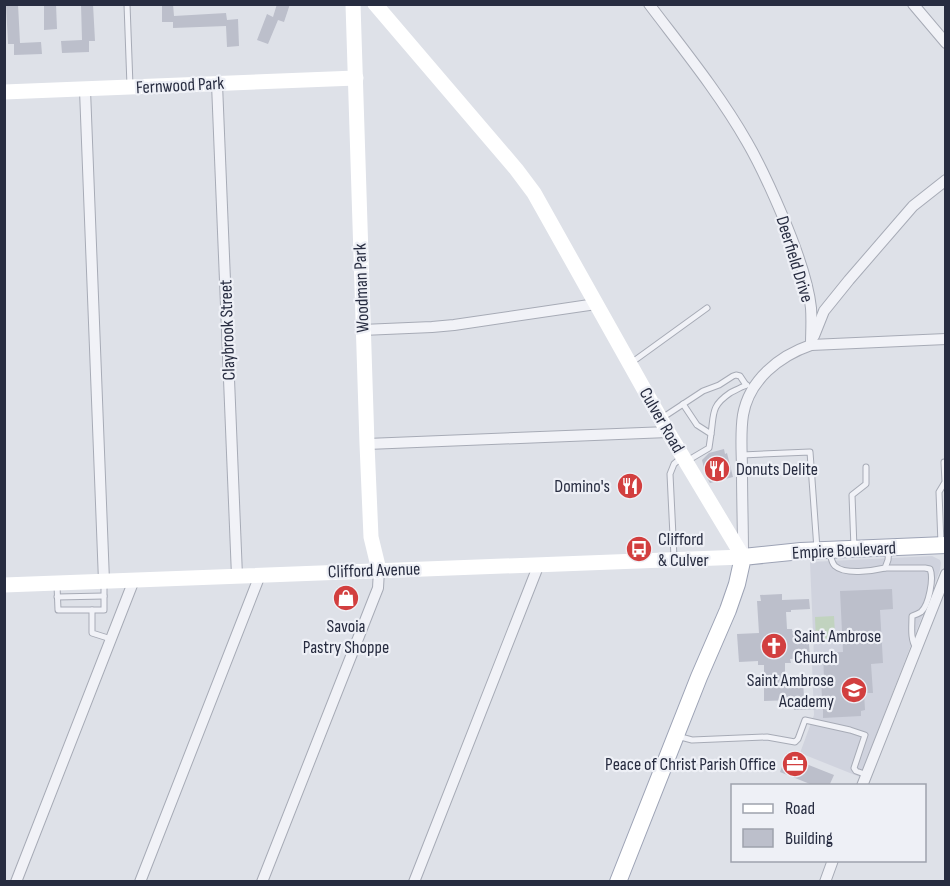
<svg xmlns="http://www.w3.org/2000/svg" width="950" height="886" viewBox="0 0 950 886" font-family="'Sofia Sans Condensed',sans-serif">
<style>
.built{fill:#d0d3de}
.green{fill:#c1d3bf}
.building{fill:#bcbfcb}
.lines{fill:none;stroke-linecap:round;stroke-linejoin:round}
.lane-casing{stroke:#a7abb6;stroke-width:7}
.street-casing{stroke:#a7abb6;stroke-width:12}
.primary-casing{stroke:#9da3b5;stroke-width:18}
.lane{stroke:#f1f2f7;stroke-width:5}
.street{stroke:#f1f2f7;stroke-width:10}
.secondary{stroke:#fff;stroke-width:15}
.primary{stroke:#fff;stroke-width:16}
.labels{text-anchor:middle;stroke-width:4.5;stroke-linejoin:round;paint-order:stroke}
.street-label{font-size:18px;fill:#272c40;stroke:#eef0f6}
.poi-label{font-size:18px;fill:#272c40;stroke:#eef0f6;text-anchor:start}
</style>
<rect width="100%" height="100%" fill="#dee1e8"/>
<!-- built -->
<path class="built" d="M932 556 940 560 941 563 940 570 860 777 800 753 814 715 812 664 814 657 810 562Z"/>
<!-- green -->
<path class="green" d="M834 616 835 634 825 642H816L815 617Z"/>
<!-- building -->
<g class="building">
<path d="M6 4H18L20 43 41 42 42 54 14 55V44H8Z"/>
<path d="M44 4H56L57 29 44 30Z"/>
<path d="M81 4H93L95 41H89V52L62 53 61 41 82 40Z"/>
<path d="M162 4H173L174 16 226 13 227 20 238 19 239 46 227 47 226 26 173 28V22H162Z"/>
<path d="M277 4H290L284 22 278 20 268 44 257 40 267 14 273 17Z"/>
<path d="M724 449 725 454 727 453 733 477 710 483 706 476 702 460 709 453Z"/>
<path d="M892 589 893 609 880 610 883 663 871 664 873 693H864L865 710 861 711V716L823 718V709L794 710V700L764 701V665H758V661L739 662 737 634 759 633 757 601H761L760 595 782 594V600L809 599 810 609 791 610V612H786L787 629H792V631H808L810 658 790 659 791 663H785V680L803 679 804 698 822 697 821 680 824 679 823 653 843 652 840 591Z"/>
<path d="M786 756 834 775 829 786H815L780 772Z"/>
</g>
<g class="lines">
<!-- lane casing -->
<g class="lane-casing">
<g id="lane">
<path d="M127 4 130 86"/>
<path d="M631 363 707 308"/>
<path d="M683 404 697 425 711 434 709 448 687 461"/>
<path d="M662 418 703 391 719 385 733 376 736 375 740 376 746 385"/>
<path d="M711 434C714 413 711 406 730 393 736 390 741 387 747 385"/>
<path d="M742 455 810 452 817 549"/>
<path d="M941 544 939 492 945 482 944 462H946"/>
<path d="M854 548 852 495 866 484V467"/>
<path d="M830 552C831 557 831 562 835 566 845 575 872 571 885 568L888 560 889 549"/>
<path d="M674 557 670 474 674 464 682 457"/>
<path d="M885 568H925L930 569C934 578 929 605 921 612 918 614 915 615 912 616 912 626 910 639 916 648"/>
<path d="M57 585 58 610H104V584"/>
<path d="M57 597 104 596"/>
<path d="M92 610V633L111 639"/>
<path d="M677 736 692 740 767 737 795 742 798 739 805 720 850 730 865 735 854 768 856 771 867 775"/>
</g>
</g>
<!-- street casing -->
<g class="street-casing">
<g id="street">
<path d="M649 4C683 49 719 93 747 142 761 166 772 191 783 217 794 243 808 280 811 308 812 321 811 333 811 345"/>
<path d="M913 4 946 43"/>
<path d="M217 84 237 576"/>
<path d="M85 90 104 581"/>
<path d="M362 330 432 327 454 325 596 304"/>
<path d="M814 336 824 311 849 280 913 206 946 180"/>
<path d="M367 444 668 432"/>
<path d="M743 555C743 527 742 499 742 471 742 453 740 434 743 415 749 380 779 356 811 345L946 339"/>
<path d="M862 786 946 574"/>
<path d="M16 882 134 580"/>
<path d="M140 882 260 575"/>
<path d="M262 882 374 598 378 588 379 570"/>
<path d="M414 882 539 564"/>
<path d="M825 882 833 860"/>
</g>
</g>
<!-- primary casing -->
<g class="primary-casing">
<path id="primary" d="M618 882 699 677 728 610 737 584 743 557 801 551 946 545"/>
</g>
<!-- lane -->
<use href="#lane" class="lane"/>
<!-- street -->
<use href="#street" class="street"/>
<!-- secondary -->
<g class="secondary">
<path d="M353 4 367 444 371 537 379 570"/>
<path d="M4 92 356 78"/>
<path d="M4 585 743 557 668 432 534 193 516 169 375 4"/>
</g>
<!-- primary -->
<use href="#primary" class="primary"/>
</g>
<!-- icons -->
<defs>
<g id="restaurant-disc" transform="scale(1.35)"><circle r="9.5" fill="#d23f3f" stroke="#eef0f6"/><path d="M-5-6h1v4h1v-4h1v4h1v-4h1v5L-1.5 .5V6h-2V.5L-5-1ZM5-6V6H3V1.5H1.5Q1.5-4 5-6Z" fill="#fff"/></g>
<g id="bus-disc" transform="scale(1.35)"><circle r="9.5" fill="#d23f3f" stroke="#eef0f6"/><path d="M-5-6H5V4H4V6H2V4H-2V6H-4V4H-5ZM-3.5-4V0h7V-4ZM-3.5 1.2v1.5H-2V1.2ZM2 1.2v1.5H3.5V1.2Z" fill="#fff"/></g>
<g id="shop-disc" transform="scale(1.35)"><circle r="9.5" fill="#d23f3f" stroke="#eef0f6"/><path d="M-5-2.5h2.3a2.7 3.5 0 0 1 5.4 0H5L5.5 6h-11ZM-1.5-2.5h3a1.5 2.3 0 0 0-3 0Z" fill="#fff"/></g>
<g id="church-disc" transform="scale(1.35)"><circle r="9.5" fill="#d23f3f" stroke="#eef0f6"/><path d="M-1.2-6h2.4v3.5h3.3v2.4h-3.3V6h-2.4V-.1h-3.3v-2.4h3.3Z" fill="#fff"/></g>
<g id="school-disc" transform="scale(1.35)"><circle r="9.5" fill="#d23f3f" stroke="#eef0f6"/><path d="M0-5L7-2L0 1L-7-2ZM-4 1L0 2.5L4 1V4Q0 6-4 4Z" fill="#fff"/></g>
<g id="office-disc" transform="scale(1.35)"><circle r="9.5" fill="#d23f3f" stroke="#eef0f6"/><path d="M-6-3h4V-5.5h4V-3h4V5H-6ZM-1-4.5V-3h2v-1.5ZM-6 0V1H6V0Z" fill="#fff"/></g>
</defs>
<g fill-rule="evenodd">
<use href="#restaurant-disc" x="717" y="469"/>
<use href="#restaurant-disc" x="630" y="486"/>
<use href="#bus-disc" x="639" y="549"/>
<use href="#shop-disc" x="346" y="598"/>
<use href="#church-disc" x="774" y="646"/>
<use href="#school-disc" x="854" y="690"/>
<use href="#office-disc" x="795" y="764"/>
</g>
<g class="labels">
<!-- street labels -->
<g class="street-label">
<text transform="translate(180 85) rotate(-3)" y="6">Fernwood Park</text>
<text transform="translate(795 259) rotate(73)" y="6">Deerfield Drive</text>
<text transform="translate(361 288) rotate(-92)" y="6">Woodman Park</text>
<text transform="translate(227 330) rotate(-92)" y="6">Claybrook Street</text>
<text transform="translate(662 420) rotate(60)" y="6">Culver Road</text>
<text transform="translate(844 550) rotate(-3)" y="6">Empire Boulevard</text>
<text transform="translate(374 570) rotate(-2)" y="6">Clifford Avenue</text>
</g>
<!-- poi labels -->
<g class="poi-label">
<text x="736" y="475">Donuts Delite</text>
<text x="610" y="492" text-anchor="end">Domino's</text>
<text x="658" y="545">Clifford<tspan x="658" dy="21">&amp; Culver</tspan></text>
<text x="346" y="632" text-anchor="middle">Savoia<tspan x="346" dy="21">Pastry Shoppe</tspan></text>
<text x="794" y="642">Saint Ambrose<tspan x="794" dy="21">Church</tspan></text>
<text x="834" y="686" text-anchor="end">Saint Ambrose<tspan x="834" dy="21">Academy</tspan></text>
<text x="776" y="770" text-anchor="end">Peace of Christ Parish Office</text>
</g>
</g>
<!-- border -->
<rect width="950" height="886" fill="none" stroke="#272c40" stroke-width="12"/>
<!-- legend -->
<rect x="731" y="784" width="195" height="78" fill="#eef0f6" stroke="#9ea2ad" stroke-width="1.5"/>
<rect x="743" y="804" width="30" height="9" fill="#ffffff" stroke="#9ea2ad" stroke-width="1.5"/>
<text x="785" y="814" font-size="18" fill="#272c40">Road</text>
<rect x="743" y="829" width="30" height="18" fill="#bcbfcb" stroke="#9ea2ad" stroke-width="1.5"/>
<text x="785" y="844" font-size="18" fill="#272c40">Building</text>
</svg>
